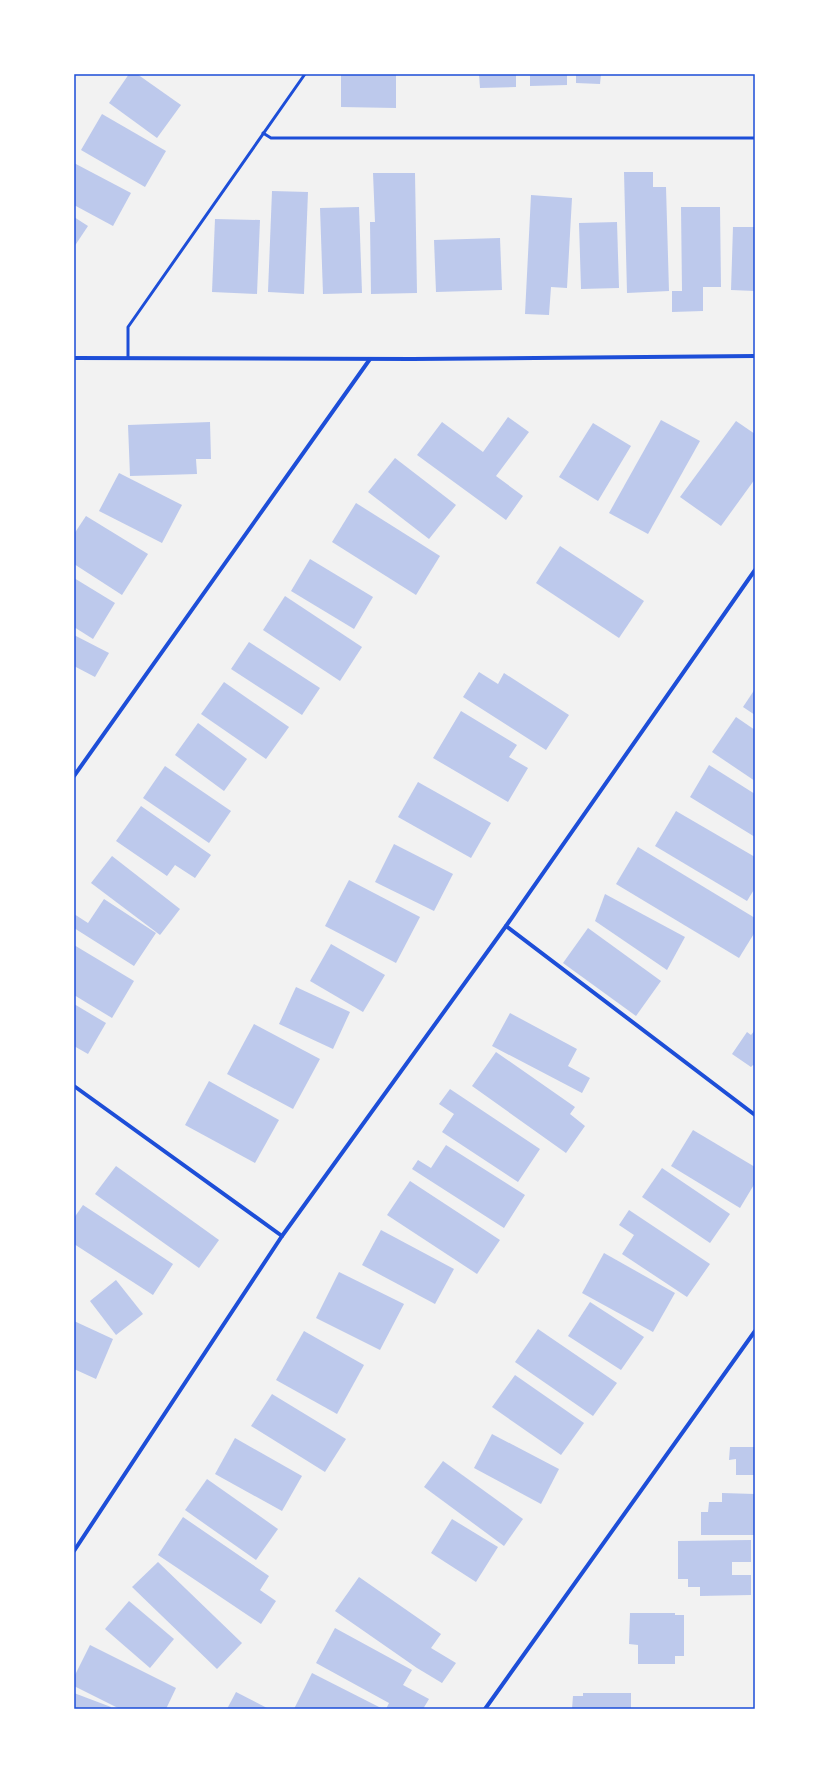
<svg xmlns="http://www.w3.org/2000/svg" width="829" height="1783" viewBox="0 0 829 1783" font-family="Quicksand,sans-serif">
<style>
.building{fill:#bdc9ec}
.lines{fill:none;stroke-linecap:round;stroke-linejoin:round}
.service{stroke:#1d4ed8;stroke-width:3}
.minor{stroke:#1d4ed8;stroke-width:4}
.neatline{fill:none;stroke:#1d4ed8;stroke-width:1.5}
</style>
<rect width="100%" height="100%" fill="#f2f2f2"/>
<!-- building -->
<g class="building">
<path d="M129 74H137L181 105 157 138 109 103Z"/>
<path d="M341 74H396V108L341 107Z"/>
<path d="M479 74H516V87L480 88Z"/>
<path d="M530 74H567V85L530 86Z"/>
<path d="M576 74H601L600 84 576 83Z"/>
<path d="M102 114 166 151 145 187 81 150Z"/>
<path d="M74 163 131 193 113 226 74 205Z"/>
<path d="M624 172H653V187H666L669 291 627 293Z"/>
<path d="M373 173H415L417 293 371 294 370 222H375Z"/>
<path d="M272 191 308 192 304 294 268 292Z"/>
<path d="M531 195 572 198 567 288 551 287 549 315 525 314Z"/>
<path d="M359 207 362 293 323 294 320 208Z"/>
<path d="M681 207H720L721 287H703V311L672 312V291H682Z"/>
<path d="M74 217 88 226 74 247Z"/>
<path d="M215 219 260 220 257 294 212 292Z"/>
<path d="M617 222 619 288 581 289 579 223Z"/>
<path d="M733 227H755V291L731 290Z"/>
<path d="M500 238 502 290 436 292 434 240Z"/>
<path d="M508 417 529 432 496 476 523 496 506 520 417 455 442 422 483 452Z"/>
<path d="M661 420 700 441 648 534 609 513Z"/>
<path d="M736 421 755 434V479L721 526 680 497Z"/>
<path d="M210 422 211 459H196L197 474 130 476 128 425Z"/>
<path d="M593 423 631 446 598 501 559 477Z"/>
<path d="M395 458 456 505 429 539 368 492Z"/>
<path d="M119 473 182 505 162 543 99 511Z"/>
<path d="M356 503 440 556 416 595 332 542Z"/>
<path d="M86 516 148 554 122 595 74 564V534Z"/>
<path d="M560 546 644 601 619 638 536 583Z"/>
<path d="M310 559 373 597 354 629 291 591Z"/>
<path d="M74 578 115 603 93 639 74 627Z"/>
<path d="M285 596 362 647 340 681 263 630Z"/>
<path d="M74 635 109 653 95 677 74 666Z"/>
<path d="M249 642 320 688 302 715 231 669Z"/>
<path d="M479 672 498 684 504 673 569 715 546 750 463 697Z"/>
<path d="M224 682 289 727 266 759 201 714Z"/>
<path d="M755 689V715L743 707Z"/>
<path d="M461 711 517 745 509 757 528 768 508 802 433 758Z"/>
<path d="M736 717 755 730V781L712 752Z"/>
<path d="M198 723 247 759 224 791 175 755Z"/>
<path d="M709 765 755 794V837L690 797Z"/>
<path d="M165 766 231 811 209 843 143 798Z"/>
<path d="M418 782 491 823 471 858 398 817Z"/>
<path d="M141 806 211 855 195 878 175 865 167 876 116 841Z"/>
<path d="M676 811 755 857V888L747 901 655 846Z"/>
<path d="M394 844 453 874 434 911 375 882Z"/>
<path d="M638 847 755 918V932L739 958 616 884Z"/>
<path d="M112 856 180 909 160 935 91 883Z"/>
<path d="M349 880 420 917 396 963 325 926Z"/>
<path d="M605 894 685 937 667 970 595 921Z"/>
<path d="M104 899 156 933 134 966 74 928V914L88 923Z"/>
<path d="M588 928 661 981 636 1016 563 963Z"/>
<path d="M331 944 385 975 363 1012 310 981Z"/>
<path d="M74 945 134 981 112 1018 74 995Z"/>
<path d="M296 987 350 1012 333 1049 279 1024Z"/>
<path d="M74 1004 106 1023 88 1054 74 1046Z"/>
<path d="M510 1013 577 1049 568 1066 590 1078 582 1093 492 1046Z"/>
<path d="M254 1024 320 1059 293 1109 227 1074Z"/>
<path d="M755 1030V1066L753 1065 751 1067 732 1054 747 1032 751 1035Z"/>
<path d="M496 1052 575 1107 570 1114 585 1126 566 1153 472 1086Z"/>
<path d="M209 1081 279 1120 255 1163 185 1125Z"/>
<path d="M450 1089 540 1149 518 1182 442 1132 454 1114 439 1104Z"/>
<path d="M693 1130 755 1167V1183L740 1208 671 1166Z"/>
<path d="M446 1145 525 1195 504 1228 412 1169 418 1160 431 1168Z"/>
<path d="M116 1166 219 1240 199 1268 95 1194Z"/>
<path d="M662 1168 730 1214 710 1243 642 1197Z"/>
<path d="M410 1181 500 1240 477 1274 387 1215Z"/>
<path d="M83 1205 173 1264 153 1295 74 1244V1218Z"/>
<path d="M629 1210 710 1264 687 1297 622 1254 634 1235 619 1225Z"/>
<path d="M381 1230 454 1269 435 1304 362 1265Z"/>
<path d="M604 1253 675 1293 653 1332 582 1293Z"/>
<path d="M339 1272 404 1304 380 1350 316 1318Z"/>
<path d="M116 1280 143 1314 116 1335 90 1301Z"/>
<path d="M590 1302 644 1337 621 1370 568 1336Z"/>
<path d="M74 1321 113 1339 96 1379 74 1369Z"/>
<path d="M538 1329 617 1383 593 1416 515 1362Z"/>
<path d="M304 1331 364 1365 337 1414 276 1380Z"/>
<path d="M515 1375 584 1423 561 1455 492 1407Z"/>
<path d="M272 1394 346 1439 325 1472 251 1426Z"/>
<path d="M492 1434 559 1469 541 1504 474 1468Z"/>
<path d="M235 1438 302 1476 282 1511 215 1474Z"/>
<path d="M730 1447H755V1475H736V1459L729 1460Z"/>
<path d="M443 1461 523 1519 504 1546 424 1487Z"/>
<path d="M207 1479 278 1529 256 1560 185 1510Z"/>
<path d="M722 1493 755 1494V1535H701V1512H708L709 1502H722Z"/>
<path d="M183 1517 269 1576 260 1590 276 1601 261 1624 158 1555Z"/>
<path d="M452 1519 498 1547 476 1582 431 1553Z"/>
<path d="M751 1540V1562H732V1575H751V1595L700 1596V1587H688V1579H678V1541Z"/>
<path d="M158 1562 242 1643 217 1669 132 1587Z"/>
<path d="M359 1577 441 1634 431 1648 456 1663 442 1683 417 1668 335 1611Z"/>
<path d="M129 1601 174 1639 150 1668 105 1629Z"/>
<path d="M630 1613H675V1615H684V1656H675V1664H638V1645L629 1644Z"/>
<path d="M335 1628 412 1670 403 1685 429 1699 423 1709H386L389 1703 316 1663Z"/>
<path d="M90 1645 176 1688 166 1709H120L74 1686V1677Z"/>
<path d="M312 1673 381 1708V1709H294Z"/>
<path d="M236 1692 269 1709H227Z"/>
<path d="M74 1693 111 1707 110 1709H74Z"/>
<path d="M583 1693H631V1709H572L573 1696H583Z"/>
</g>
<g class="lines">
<!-- service -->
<g class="service">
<path d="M263 133 271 138H755"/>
<path d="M128 358V327L305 74"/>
</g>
<!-- minor -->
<g class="minor">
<path d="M74 358 412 359 755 356"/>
<path d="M74 776 370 359"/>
<path d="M506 926 755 1115"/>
<path d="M74 1086 282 1236"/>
<path d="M74 1551 282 1236 506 926 755 570"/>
<path d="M485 1709 755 1331"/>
</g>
</g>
<!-- border -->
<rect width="829" height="1783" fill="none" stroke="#ffffff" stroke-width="150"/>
<rect x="75" y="75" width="679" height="1633" class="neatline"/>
</svg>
